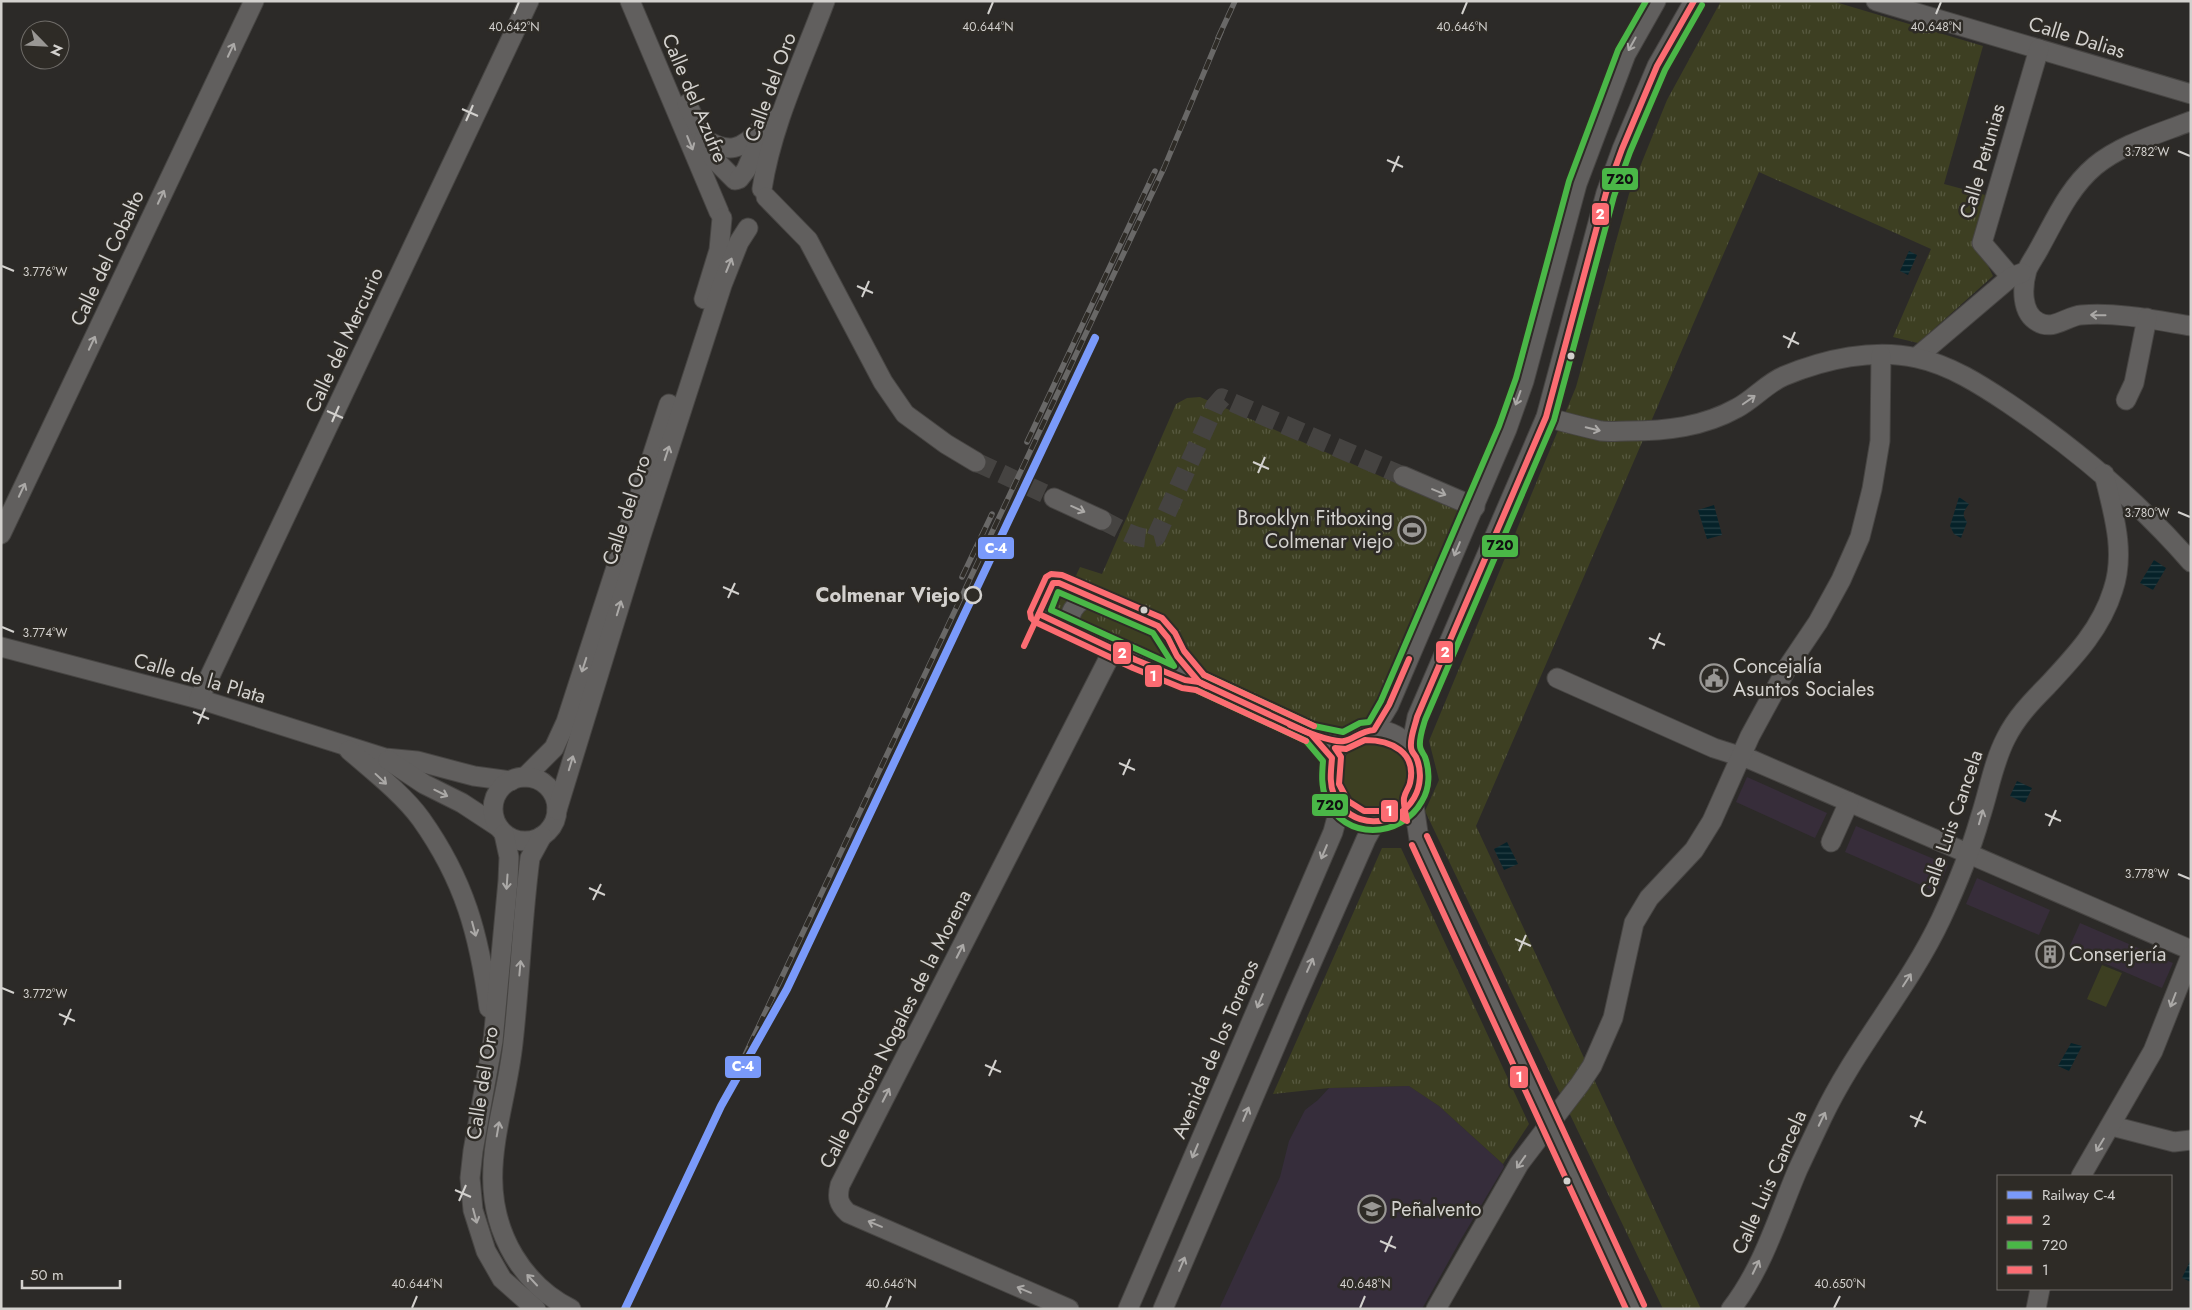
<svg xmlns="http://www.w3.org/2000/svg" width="2192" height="1310" viewBox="0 0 2192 1310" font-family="Jost,sans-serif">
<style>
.commercial{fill:#372d3a}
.education{fill:#362d3b}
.park{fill:url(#park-tufts)}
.garden{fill:#3d3f22}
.water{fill:url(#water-rules)}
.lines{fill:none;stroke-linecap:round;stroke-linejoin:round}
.minor-tunnel{stroke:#454341;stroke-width:19;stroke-dasharray:19 9;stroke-linecap:butt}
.minor-casing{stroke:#474543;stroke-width:21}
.minor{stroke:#615f5e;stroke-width:19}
.rail-casing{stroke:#696867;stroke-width:5.5}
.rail{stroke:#2e2b26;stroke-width:4;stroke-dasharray:11;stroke-linecap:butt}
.bus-1-casing{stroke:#2e2b26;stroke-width:10}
.bus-2-casing{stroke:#2e2b26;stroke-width:10}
.bus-3-casing{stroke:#2e2b26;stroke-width:10}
.bus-1{stroke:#fc6c72;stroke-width:6}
.bus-2{stroke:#4ab747;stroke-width:6}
.bus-3{stroke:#fc6c72;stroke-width:6}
.rail-1-casing{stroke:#2e2b26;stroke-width:11}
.rail-1{stroke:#7a9afa;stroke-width:8}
.oneway{stroke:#aba9a7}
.ticks{fill:none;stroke:#d3d1ce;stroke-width:2}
.bus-dot{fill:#d3d1ce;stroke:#2e2b26;stroke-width:2}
.stop-dot{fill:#2e2b26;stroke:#d3d1ce;stroke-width:2.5}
.labels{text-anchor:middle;stroke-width:5;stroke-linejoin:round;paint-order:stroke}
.street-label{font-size:20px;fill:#d3d1ce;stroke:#2e2b26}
.poi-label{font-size:20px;fill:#d3d1ce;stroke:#2e2b26;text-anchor:start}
.stop-label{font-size:20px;font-weight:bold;fill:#d3d1ce;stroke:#2e2b26;text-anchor:end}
.ticks-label{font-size:12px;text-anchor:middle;fill:#d3d1ce;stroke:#2e2b26;stroke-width:5;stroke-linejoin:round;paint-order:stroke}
.line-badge{stroke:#2e2b26;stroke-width:2}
.badge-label{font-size:14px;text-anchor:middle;font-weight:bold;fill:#fff}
.pale-badge-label{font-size:14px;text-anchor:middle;font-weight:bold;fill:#111}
</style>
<defs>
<pattern id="park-tufts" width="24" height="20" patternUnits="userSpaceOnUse" patternTransform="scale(1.25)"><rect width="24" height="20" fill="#3d3f22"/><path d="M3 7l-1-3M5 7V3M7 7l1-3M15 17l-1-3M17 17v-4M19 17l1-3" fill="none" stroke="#585a41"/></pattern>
<pattern id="water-rules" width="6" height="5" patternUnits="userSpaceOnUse" patternTransform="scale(1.25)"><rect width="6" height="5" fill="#062229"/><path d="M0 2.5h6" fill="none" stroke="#294147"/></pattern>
</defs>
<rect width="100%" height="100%" fill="#2c2a28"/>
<!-- commercial -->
<g class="commercial">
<path d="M1747 777 1827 813 1815 838 1736 802Z"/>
<path d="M1856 826 1948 865 1937 892 1845 852Z"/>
<path d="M1977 878 2050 910 2039 935 1966 904Z"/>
<path d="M2080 923 2173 963 2162 988 2069 948Z"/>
</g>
<!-- education -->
<path class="education" d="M1409 1086 1439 1106 1503 1164 1504 1167 1460 1241 1422 1309H1219L1280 1177 1289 1141 1305 1110 1318 1100 1329 1088Z"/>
<!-- park -->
<g class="park">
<path d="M1721 1H1832L1983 46 1944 184 1989 196 1975 239 1993 276 1918 343 1893 337 1931 249 1759 172 1476 826 1701 1309H1663L1425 811 1439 780 1429 741 1576 387 1629 194 1667 100Z"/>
<path d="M1200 397 1462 512 1374 719C1362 726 1347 734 1334 730L1209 674 1191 664 1184 655 1073 582 1080 567 1102 574 1176 404 1187 398Z"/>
<path d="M1067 592 1129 618 1158 638 1185 674 1047 613 1054 597Z"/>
<path d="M1382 848H1401L1529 1124 1503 1164 1439 1106 1409 1086 1329 1088 1273 1094Z"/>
</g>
<!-- garden -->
<g class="garden">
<circle cx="1375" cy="775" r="35"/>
<path d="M2102 965 2122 973 2106 1007 2087 999Z"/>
</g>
<!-- water -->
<g class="water">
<path d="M1909 251 1917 255 1908 275 1900 271Z"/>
<path d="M1959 497 1969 504C1964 511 1961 514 1967 522L1961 538 1954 534 1950 526Z"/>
<path d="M1714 505 1722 535 1707 539 1698 510Z"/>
<path d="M2154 560 2166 568 2153 590 2140 583Z"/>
<path d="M2017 781 2032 788 2025 803 2010 796Z"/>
<path d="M1507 842 1518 864 1504 870 1494 849Z"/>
<path d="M2071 1043 2082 1046 2069 1071 2058 1066Z"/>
<path d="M2191 1259V1282L2182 1278Z"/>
</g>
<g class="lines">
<!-- minor-tunnel -->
<g class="minor-tunnel">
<path d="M976 462 1054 498"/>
<path d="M1102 520C1116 526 1140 543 1156 537L1215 406 1222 398 1403 476"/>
</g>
<!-- minor casing -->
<g class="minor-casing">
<g id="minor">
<path d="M630 1 719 212"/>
<path d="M1876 1 2191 94"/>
<path d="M687 104 714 159 735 180"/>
<path d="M2191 121C2158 134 2122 144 2095 166 2069 188 2056 218 2040 247 2036 255 2030 263 2027 270 2022 287 2021 313 2038 322 2053 331 2067 316 2081 315 2118 312 2155 320 2191 326"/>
<path d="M704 139C729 154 741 150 761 129"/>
<path d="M739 179 746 170 769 117"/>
<path d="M762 189C772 124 802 63 825 1"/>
<path d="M766 197 808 240 883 382 905 414 946 444 976 462"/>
<path d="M2011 277 1982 243 2039 49"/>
<path d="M704 299 719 250 722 218"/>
<path d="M1917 357 2011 277 2022 273"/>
<path d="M2126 400 2134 383 2147 318"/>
<path d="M1546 417C1564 422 1583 427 1601 431 1610 432 1619 431 1628 431 1666 431 1703 427 1737 408 1754 399 1767 383 1784 376 1825 359 1874 348 1917 358 1950 365 1981 385 2008 403 2076 449 2137 500 2191 562"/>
<path d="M1403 476 1475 507"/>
<path d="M1054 498 1102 520"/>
<path d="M1 534 254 1"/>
<path d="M1075 631C1063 616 1076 600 1092 597"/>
<path d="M1 647 199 699 385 758 417 761 474 776 511 781"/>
<path d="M1557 678 1714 748 1752 760 2191 950"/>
<path d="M1199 682 1177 656 1168 638 1158 626 1059 583H1053L1039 614 1136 660 1185 680 1199 682 1311 734 1344 741"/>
<path d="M199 699 529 1"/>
<path d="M1374 730 1389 705 1507 429 1524 381 1577 184 1626 54 1656 1"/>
<circle cx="1374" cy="776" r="46"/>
<path d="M1411 748 1417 717 1546 417 1606 193 1622 149 1657 66 1694 1"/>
<path d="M349 750C372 770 404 795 421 819 465 881 479 935 489 1008"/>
<path d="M388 760 424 784 462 803 497 826"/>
<path d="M525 777 554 748 566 722 669 404"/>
<circle cx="525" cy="809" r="32"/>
<path d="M1413 799 1419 839 1636 1309"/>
<path d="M557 810 641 536 722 285 739 242 748 228"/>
<path d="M504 834 509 857 508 881 493 1041 473 1151 470 1178 473 1210 486 1251 502 1279 536 1309"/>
<path d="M542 836 530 858C522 919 520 981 513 1043 505 1118 471 1184 514 1256 528 1279 547 1297 571 1309"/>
<path d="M1831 842 1849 802"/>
<path d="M2112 1126 2174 1142 2191 1140"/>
<path d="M2081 1176 2153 1051 2191 955"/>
<path d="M1069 1309 848 1213C838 1204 837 1197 840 1185L1113 650"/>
<path d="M1128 1309 1333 832 1340 806"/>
<path d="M1163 1309 1296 998 1366 839 1376 821"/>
<path d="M1436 1309 1519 1164 1580 1084 1592 1066 1613 1018 1634 923 1649 898 1694 850 1712 821 1750 736 1787 668 1818 622 1841 580 1860 537 1872 489 1880 441 1881 355"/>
<path d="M1731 1309C1763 1268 1778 1216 1798 1169 1806 1152 1814 1135 1822 1118 1855 1048 1908 989 1941 919 1956 887 1970 853 1980 818 1989 791 1993 763 2006 738 2016 718 2031 702 2047 686 2074 657 2101 629 2113 590 2126 552 2113 512 2104 474"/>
<path d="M2036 1309 2040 1289"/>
</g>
</g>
<!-- minor -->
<use href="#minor" class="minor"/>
<!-- rail casing -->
<g class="rail-casing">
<g id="rail">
<path d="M1218 38 1235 1"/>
<path d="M1027 442 1155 171"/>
<path d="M962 577 992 514"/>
<path d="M721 1106 1164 168 1221 32"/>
</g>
</g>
<!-- rail -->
<use href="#rail" class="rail"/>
<!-- bus-1 casing -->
<g class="bus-1-casing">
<g id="bus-1">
<path d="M1039 614 1136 660 1185 680 1199 682 1207 686"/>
<path d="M1024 646 1053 583H1059L1158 626 1168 638 1177 656 1199 682 1311 734 1332 758C1331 771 1329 783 1334 795 1350 830 1396 829 1414 798 1421 786 1422 770 1416 757 1414 754 1411 751 1411 747 1410 737 1415 726 1417 717L1546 417 1606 193 1622 149 1657 66 1694 1"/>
<path d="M1290 725C1301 730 1332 743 1344 741 1353 740 1360 731 1374 730L1389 705 1409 659"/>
</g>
</g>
<!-- bus-2 casing -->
<g class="bus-2-casing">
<g id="bus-2">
<path d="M1058 592 1153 633 1174 666 1051 610Z"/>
<path d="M1204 675 1314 726 1343 732 1360 723 1369 722 1381 701 1499 426 1516 378 1569 181 1618 50 1646 1"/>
<path d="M1196 690 1306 741 1323 761C1322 774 1321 786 1326 799 1344 841 1401 839 1422 801 1430 788 1430 771 1425 757 1423 753 1420 750 1420 746 1419 738 1423 727 1425 720L1554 420 1614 196 1630 152 1665 70 1702 5"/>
</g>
</g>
<!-- bus-3 casing -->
<g class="bus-3-casing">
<g id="bus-3">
<path d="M1365 740C1391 740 1417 752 1410 783 1409 788 1405 792 1404 798 1403 804 1406 814 1407 821L1391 811H1364L1348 801 1339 784 1341 757 1335 748 1346 749Z"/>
<path d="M1306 741 1196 690 1182 688 1133 668 1035 622 1031 618 1030 612 1046 577 1051 574 1062 575 1162 618 1175 633 1184 651 1204 675 1314 726"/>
<path d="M1427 836 1644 1305"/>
<path d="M1412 845 1626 1309"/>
</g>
</g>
<!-- bus-1 -->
<use href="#bus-1" class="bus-1"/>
<!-- bus-2 -->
<use href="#bus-2" class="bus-2"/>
<!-- bus-3 -->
<use href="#bus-3" class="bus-3"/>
<!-- rail-1 casing -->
<g class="rail-1-casing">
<path id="rail-1" d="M625 1309 721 1106 787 989 1095 338"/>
</g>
<!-- rail-1 -->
<use href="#rail-1" class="rail-1"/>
</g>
<!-- one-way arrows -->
<defs><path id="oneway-shaft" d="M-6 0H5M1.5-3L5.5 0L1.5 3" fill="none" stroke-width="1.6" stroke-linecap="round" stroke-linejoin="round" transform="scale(1.25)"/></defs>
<g class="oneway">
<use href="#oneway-shaft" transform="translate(1632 44) rotate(119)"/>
<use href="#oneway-shaft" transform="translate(231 50) rotate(-65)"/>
<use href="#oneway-shaft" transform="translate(690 143) rotate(68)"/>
<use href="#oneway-shaft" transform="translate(161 197) rotate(-65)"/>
<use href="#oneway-shaft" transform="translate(729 265) rotate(-68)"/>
<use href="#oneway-shaft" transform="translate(2098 315) rotate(-179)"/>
<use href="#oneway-shaft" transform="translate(92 343) rotate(-65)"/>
<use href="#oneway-shaft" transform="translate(1518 398) rotate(110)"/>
<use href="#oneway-shaft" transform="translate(1749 400) rotate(-35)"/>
<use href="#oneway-shaft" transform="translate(1593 429) rotate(13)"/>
<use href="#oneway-shaft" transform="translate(667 453) rotate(-72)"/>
<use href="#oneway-shaft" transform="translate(22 490) rotate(-65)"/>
<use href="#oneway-shaft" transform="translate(1439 492) rotate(23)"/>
<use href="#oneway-shaft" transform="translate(1078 509) rotate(24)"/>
<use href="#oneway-shaft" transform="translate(1457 549) rotate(113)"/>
<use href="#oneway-shaft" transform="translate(619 608) rotate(-73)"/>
<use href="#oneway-shaft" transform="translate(584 665) rotate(108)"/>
<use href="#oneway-shaft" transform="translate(571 763) rotate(-73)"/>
<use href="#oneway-shaft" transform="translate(381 779) rotate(43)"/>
<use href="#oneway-shaft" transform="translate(441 793) rotate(26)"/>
<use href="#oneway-shaft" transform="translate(1981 817) rotate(-74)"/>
<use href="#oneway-shaft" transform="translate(1324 852) rotate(113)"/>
<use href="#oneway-shaft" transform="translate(507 882) rotate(94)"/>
<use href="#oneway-shaft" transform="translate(474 929) rotate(75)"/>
<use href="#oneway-shaft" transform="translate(960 951) rotate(-63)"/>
<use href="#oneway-shaft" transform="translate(1310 965) rotate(-66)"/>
<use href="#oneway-shaft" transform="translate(520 968) rotate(-85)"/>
<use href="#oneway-shaft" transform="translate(1907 980) rotate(-57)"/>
<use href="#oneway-shaft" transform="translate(2173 1000) rotate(111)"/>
<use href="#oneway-shaft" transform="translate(1260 1001) rotate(113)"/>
<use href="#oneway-shaft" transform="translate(886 1095) rotate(-63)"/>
<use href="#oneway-shaft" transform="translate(1246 1114) rotate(-67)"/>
<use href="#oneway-shaft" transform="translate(1822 1119) rotate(-64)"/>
<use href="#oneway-shaft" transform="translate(498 1129) rotate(-80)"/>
<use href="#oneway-shaft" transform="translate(2100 1145) rotate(121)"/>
<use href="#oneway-shaft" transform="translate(1195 1151) rotate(113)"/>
<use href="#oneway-shaft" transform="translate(1521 1162) rotate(125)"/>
<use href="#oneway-shaft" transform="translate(475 1216) rotate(75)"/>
<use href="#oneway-shaft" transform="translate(875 1224) rotate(-157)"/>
<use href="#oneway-shaft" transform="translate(1182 1264) rotate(-67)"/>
<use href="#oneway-shaft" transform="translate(1756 1267) rotate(-64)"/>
<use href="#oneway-shaft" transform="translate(532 1280) rotate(-133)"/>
<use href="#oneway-shaft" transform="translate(1024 1290) rotate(-157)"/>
</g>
<!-- ticks -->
<path class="ticks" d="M514 14 519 2M988 14 993 2M1462 14 1467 2M1936 14 1941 2M462 109 478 116M466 121 473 105M2178 151 2190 156M1387 160 1403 167M1392 172 1399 156M2 266 14 271M857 286 873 293M862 297 869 281M1783 336 1799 344M1788 348 1795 332M327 411 343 418M332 422 339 406M1253 462 1269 469M1258 473 1265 457M2178 512 2190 517M723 587 739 594M728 598 735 583M2 627 14 632M1649 638 1665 645M1653 649 1660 633M193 712 209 719M198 724 205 708M1119 763 1135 770M1123 775 1130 759M2045 814 2061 821M2049 826 2056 810M2178 874 2190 879M589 888 605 895M593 900 601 884M1515 939 1531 946M1519 951 1526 935M2 988 14 993M59 1014 75 1021M64 1025 71 1009M985 1065 1001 1072M989 1076 996 1060M1910 1116 1926 1123M1915 1127 1922 1111M455 1190 471 1197M459 1201 466 1185M1380 1241 1396 1248M1385 1252 1392 1236M412 1308 417 1296M886 1308 891 1296M1360 1308 1365 1296M1834 1308 1840 1296"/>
<!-- icons -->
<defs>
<g id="stadium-ring" transform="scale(1.4375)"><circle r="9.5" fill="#2e2b26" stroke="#999794" stroke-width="1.5"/><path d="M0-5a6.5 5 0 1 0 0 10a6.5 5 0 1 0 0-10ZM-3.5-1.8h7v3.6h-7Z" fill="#999794"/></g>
<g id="civic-ring" transform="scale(1.4375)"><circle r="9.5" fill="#2e2b26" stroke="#999794" stroke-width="1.5"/><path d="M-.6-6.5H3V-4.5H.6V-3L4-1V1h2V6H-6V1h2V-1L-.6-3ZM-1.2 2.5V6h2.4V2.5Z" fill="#999794"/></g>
<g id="building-ring" transform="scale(1.4375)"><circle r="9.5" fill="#2e2b26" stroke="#999794" stroke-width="1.5"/><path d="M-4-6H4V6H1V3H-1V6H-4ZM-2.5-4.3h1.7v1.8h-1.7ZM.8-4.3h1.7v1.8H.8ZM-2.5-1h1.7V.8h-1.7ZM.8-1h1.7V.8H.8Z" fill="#999794"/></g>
<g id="school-ring" transform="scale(1.4375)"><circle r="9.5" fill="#2e2b26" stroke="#999794" stroke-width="1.5"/><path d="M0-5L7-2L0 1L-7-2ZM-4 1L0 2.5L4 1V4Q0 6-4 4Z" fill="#999794"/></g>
</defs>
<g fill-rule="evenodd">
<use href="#stadium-ring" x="1412" y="530"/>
<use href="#civic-ring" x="1714" y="678"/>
<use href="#building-ring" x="2050" y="954"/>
<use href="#school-ring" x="1372" y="1209"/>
</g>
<!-- markers -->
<g class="bus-dot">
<circle cx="1571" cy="356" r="4.5"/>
<circle cx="1144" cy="610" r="4.5"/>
<circle cx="1567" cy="1181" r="4.5"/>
</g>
<circle class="stop-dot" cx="973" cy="595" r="8"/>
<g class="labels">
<!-- street labels -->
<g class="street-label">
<text transform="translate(2077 37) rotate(17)" y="7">Calle Dalias</text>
<text transform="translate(770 87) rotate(-70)" y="7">Calle del Oro</text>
<text transform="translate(695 98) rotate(67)" y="7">Calle del Azufre</text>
<text transform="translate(1982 161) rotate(-74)" y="7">Calle Petunias</text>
<text transform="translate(107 258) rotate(-65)" y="7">Calle del Cobalto</text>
<text transform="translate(344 340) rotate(-65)" y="7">Calle del Mercurio</text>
<text transform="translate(626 510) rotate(-72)" y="7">Calle del Oro</text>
<text transform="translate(200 678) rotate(16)" y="7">Calle de la Plata</text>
<text transform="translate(1951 824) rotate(-71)" y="7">Calle Luis Cancela</text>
<text transform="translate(895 1029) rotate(-63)" y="7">Calle Doctora Nogales de la Morena</text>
<text transform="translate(1215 1049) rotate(-67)" y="7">Avenida de los Toreros</text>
<text transform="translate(482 1083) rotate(-81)" y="7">Calle del Oro</text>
<text transform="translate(1769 1182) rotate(-66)" y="7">Calle Luis Cancela</text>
</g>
<!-- poi labels -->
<g class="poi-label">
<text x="1393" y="525" text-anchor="end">Brooklyn Fitboxing<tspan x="1393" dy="23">Colmenar viejo</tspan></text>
<text x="1733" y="673">Concejalía<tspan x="1733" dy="23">Asuntos Sociales</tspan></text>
<text x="2069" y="961">Conserjería</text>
<text x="1391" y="1216">Peñalvento</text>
</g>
<!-- stop labels -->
<g class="stop-label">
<text x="960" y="602">Colmenar Viejo</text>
</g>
</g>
<g class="ticks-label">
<text x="514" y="31">40.642°N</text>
<text x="988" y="31">40.644°N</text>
<text x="1462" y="31">40.646°N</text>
<text x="1936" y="31">40.648°N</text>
<text x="2147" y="156">3.782°W</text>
<text x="45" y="276">3.776°W</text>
<text x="2147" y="517">3.780°W</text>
<text x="45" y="637">3.774°W</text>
<text x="2147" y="878">3.778°W</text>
<text x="45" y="998">3.772°W</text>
<text x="417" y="1288">40.644°N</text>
<text x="891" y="1288">40.646°N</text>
<text x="1365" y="1288">40.648°N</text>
<text x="1840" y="1288">40.650°N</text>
</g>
<g class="line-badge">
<rect x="1601" y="167" width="38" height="24" rx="5" fill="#4ab747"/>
<rect x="1591" y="202" width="19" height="24" rx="5" fill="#fc6c72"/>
<rect x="1481" y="534" width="38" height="24" rx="5" fill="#4ab747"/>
<rect x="977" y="536" width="38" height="24" rx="5" fill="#7a9afa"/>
<rect x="1435" y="640" width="19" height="24" rx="5" fill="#fc6c72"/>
<rect x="1112" y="641" width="20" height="24" rx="5" fill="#fc6c72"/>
<rect x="1144" y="664" width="19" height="24" rx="5" fill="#fc6c72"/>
<rect x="1311" y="793" width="38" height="24" rx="5" fill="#4ab747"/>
<rect x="1380" y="799" width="19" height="24" rx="5" fill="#fc6c72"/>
<rect x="724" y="1055" width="38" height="24" rx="5" fill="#7a9afa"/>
<rect x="1509" y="1065" width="20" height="24" rx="5" fill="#fc6c72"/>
</g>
<g class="badge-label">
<text x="1600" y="219">2</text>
<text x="996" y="553">C-4</text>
<text x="1445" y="657">2</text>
<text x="1122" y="658">2</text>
<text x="1153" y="681">1</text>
<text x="1389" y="816">1</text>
<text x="743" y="1071">C-4</text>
<text x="1519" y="1082">1</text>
</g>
<g class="pale-badge-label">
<text x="1620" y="184">720</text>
<text x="1500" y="550">720</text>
<text x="1330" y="810">720</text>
</g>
<!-- border -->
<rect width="2192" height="1310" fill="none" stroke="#d3d1ce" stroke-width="5"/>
<!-- legend -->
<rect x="1997" y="1175" width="175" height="115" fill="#2e2b26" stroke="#706d69"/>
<rect x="2007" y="1191" width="25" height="8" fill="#7a9afa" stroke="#706d69"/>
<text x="2042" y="1200" font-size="15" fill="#d3d1ce">Railway C-4</text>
<rect x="2007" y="1216" width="25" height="8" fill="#fc6c72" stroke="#706d69"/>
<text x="2042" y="1225" font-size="15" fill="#d3d1ce">2</text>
<rect x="2007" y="1241" width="25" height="8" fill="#4ab747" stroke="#706d69"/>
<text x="2042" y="1250" font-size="15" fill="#d3d1ce">720</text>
<rect x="2007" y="1266" width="25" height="8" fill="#fc6c72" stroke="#706d69"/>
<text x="2042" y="1275" font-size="15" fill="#d3d1ce">1</text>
<!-- north arrow -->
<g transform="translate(45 45) rotate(114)"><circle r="24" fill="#2e2b26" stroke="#706d69"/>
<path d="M0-4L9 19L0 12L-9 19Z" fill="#999794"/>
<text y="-8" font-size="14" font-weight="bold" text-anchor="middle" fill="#d3d1ce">N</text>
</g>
<!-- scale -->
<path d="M22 1280v8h98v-8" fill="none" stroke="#d3d1ce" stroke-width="2.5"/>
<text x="30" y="1280" font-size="15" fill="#d3d1ce" stroke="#2e2b26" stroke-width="4" paint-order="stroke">50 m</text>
</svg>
